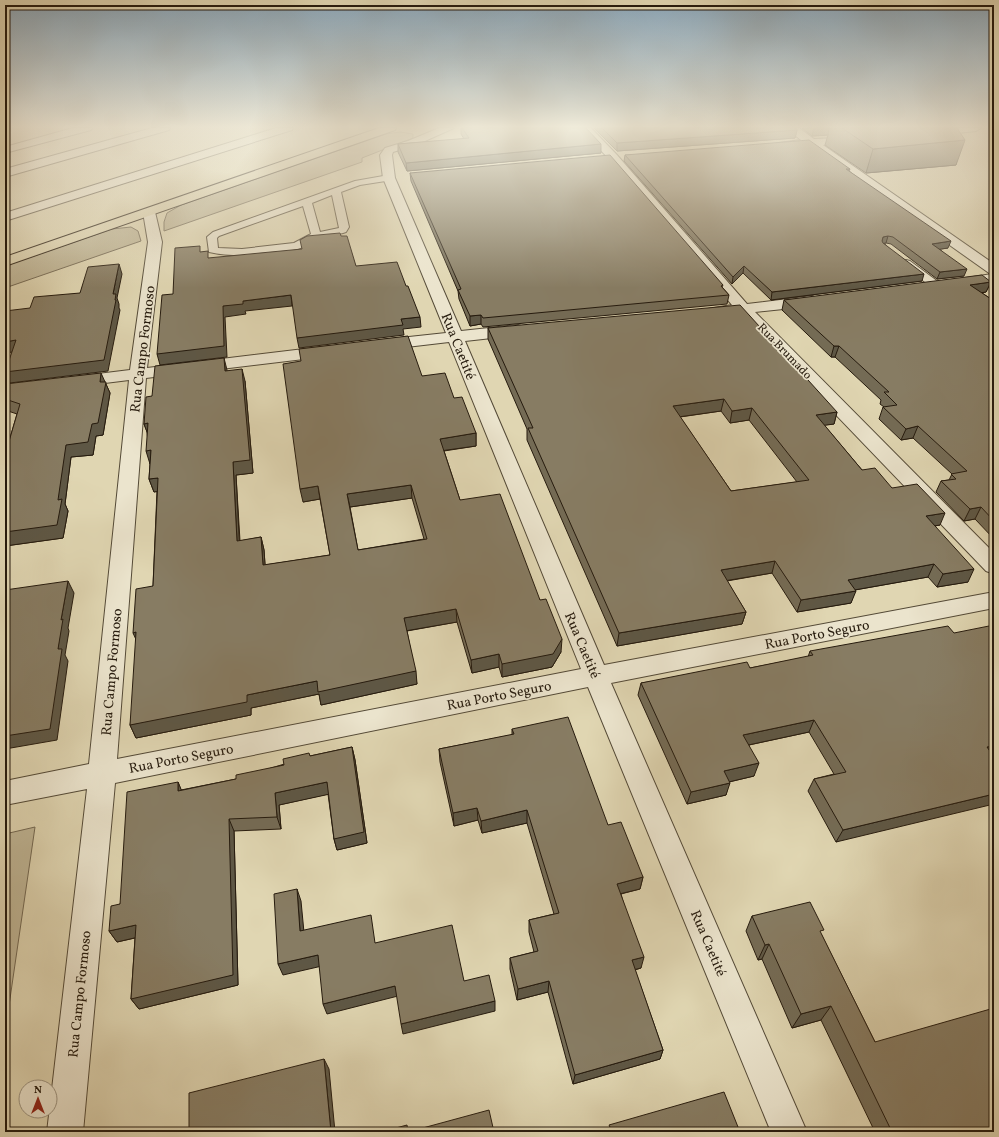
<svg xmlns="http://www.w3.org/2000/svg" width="999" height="1137" viewBox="0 0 999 1137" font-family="Vollkorn,serif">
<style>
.green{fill:#c0b696;stroke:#736852}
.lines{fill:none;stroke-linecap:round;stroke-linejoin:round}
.lane-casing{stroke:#544a37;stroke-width:2}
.street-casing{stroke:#544a37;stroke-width:2}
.highway-casing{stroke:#261b0e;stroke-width:2}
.lane{fill:#ebe4cd;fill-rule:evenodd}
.street{fill:#ebe4cd;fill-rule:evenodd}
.highway{fill:#e0d6b2;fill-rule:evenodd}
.wall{fill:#746b55;stroke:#261b0e;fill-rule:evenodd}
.shaded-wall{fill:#5e5745;stroke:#261b0e}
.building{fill:#877c63;stroke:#261b0e;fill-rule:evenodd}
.labels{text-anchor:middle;stroke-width:3.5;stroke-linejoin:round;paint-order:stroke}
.far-street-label{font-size:12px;fill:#261b0e;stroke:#ebe4cd}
.street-label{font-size:14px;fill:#261b0e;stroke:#ebe4cd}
</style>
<rect width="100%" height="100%" fill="#e0d6b2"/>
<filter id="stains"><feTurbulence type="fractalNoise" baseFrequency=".005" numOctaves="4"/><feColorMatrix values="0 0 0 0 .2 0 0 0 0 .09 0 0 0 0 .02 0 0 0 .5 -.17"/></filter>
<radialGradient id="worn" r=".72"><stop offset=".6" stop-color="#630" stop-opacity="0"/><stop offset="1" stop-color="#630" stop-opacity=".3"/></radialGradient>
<!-- green -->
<g class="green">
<path d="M400 132 413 134V138L362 158V162L164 231V222L167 213 181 205 386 134Z"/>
<path d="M131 227 138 231 141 241 5 288V266L112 229Z"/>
<path d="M35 827 5 1033V834Z"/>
</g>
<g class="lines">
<!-- lane casing -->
<g class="lane-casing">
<g id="lane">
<path d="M389 175 392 176 393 178 392 180 360 185 341 192 349 227 346 232 343 233C336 235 329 235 322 237 313 239 307 246 298 249 273 255 234 258 209 252L207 237 213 232 355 181ZM332 195 339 228 320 232 312 203ZM303 206 311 234 294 243 242 249 218 248 217 238 219 236Z"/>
<path d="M906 260 910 261 941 284 942 286 941 288H933L902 265 901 263 902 261Z"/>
</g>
</g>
<!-- street casing -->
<g class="street-casing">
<g id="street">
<path d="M73 128H92L91 130 5 153V147Z"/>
<path d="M152 128H170L169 130 5 177V169Z"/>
<path d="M276 128H293L292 130 5 221V213Z"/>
<path d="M439 128H454L416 145 393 152 392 155 395 178 461 331 518 325 524 327 526 330 524 333 518 335 465 341 604 665 994 592V608L611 683 807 1132H771L588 687 115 783 83 1132H47L87 789 5 805V781L89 764 129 380 73 387 67 386 64 382 67 378 73 377 130 370 148 242 143 212 145 209H153L155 212 162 242 147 368 329 346 335 348 337 351 335 354 329 356 146 378 117 759 581 669 449 342 381 350 375 348 373 345 375 342 381 340 446 333 383 178 380 155 385 148 408 141Z"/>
<path d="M580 128H591L617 155 747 304 812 296 817 298 820 301 817 304 812 306 755 312 994 553V574L986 571 739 314 713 317 708 315 705 312 708 309 732 305 609 159Z"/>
<path d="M786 128H799L814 139 860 137 861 139 856 142 823 145 994 264V282L958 287 953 286 951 283 953 280 992 274 989 273 810 146 779 147 778 145 779 143 801 140Z"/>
<path d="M942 128H981L976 131 929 136 924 133 925 131Z"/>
</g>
</g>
<!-- highway casing -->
<g class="highway-casing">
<path id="highway" d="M379 128H396L395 130 5 266V257Z"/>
</g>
<!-- lane -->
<use href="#lane" class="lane"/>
<!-- street -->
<use href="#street" class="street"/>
<!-- highway -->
<use href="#highway" class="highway"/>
</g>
<!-- wall -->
<g class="wall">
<path d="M461 128H586L601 153 407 171 398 152V144L464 139 461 134Z"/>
<path d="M594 128H796L797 130 795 138 617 151Z"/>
<path d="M802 128H957L956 165 866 173 825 145 828 135 812 136Z"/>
<path d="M625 155 850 169 849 171 948 248 940 249 964 276 937 279 891 244 886 243H884L922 281 771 300 743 273 732 284 624 161Z"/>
<path d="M410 173 723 285 722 287 729 295 727 304 483 327 481 324 470 326 459 299 458 291 411 181Z"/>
<path d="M991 282 986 292 982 293 994 301V539L975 519 964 521 936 492 941 481 949 480 952 474 913 438 901 440 879 419 883 407H884L880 404 881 400 835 357H831L782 310 784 300Z"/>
<path d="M488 328 837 412 834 424 824 425 862 470 892 488 940 525 935 526 968 582 937 587 928 577 855 590 851 603 797 612 772 573 727 581 746 612 742 624 617 646 527 440V429L488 339ZM721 411 730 423 749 420 797 482 731 491 680 417Z"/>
<path d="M227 371 245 381 253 473 236 475 240 541 261 537 264 550 265 565 330 555 320 499 303 502 422 376 454 398 476 433V446L444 451 460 500 540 600 561 652 552 667 502 677 499 667 472 673 457 622 407 631 417 684 321 705 319 694 251 708V715L136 738 130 725 153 586 157 491 154 492 149 479 150 464 147 432 144 424 152 396ZM412 498 424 539 358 550 350 507Z"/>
<path d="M105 382 110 393 103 435 96 436 93 455 71 457 65 504 68 511 63 538 5 546V455L17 414 5 410V384Z"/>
<path d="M810 651 994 756 836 842 808 791 814 779 834 774 809 732 749 745 754 776 729 782 726 795 687 804 638 695 641 683 750 668 808 657Z"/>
<path d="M512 729 608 825 643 877 640 889 621 894 641 968 635 970 663 1050 660 1059 573 1084 548 992 517 1000 510 969V958L534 952 529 932V920L554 914 527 823 482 833 478 820 454 826 440 762 439 749 512 735Z"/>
<path d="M352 747 355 760 367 843 337 850 334 839 328 794 279 805 281 829 234 831 238 985 139 1009 131 999 135 938 117 942 109 931 120 904 178 782 181 790 236 779 310 756Z"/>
<path d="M752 916 821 934 875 1042 994 1132H875L821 1020 792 1028 762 959 758 960 746 931Z"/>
</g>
<!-- shaded-wall -->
<g class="shaded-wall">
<path d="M814 128H829L828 135 812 136Z"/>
<path d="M797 130 795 138 617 151V143Z"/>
<path d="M965 140 956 165 866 173 873 149Z"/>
<path d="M601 144V153L407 171 406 163Z"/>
<path d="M888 236 886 243 881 244 883 237Z"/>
<path d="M951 241 948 248 929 251 932 244Z"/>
<path d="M119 264 122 274 117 298 119 304V308L120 310 108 371 10 383 5 372 113 294Z"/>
<path d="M744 266 743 273 732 284 733 277Z"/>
<path d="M967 269 964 276 937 279 940 272Z"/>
<path d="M924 274 922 281 771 300 772 292Z"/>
<path d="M991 282 986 292 966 295 970 285Z"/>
<path d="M291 295 292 306 245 311 246 314 225 317 227 357 160 365 157 354 223 306 243 301Z"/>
<path d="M481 315V324L470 326V316Z"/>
<path d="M420 317 421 327 403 329 404 335 299 348 297 338 401 319Z"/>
<path d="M16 340 21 351 5 353V342Z"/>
<path d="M834 346H839L835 357H831Z"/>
<path d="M224 358 227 370 228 383 225 371Z"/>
<path d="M242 369 245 381 253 473 236 475 240 554 237 541 233 462Z"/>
<path d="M101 373 110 393 103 435 96 436 93 455 71 457 65 504 68 511 63 538 5 546V532L66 445 100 382Z"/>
<path d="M724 399 721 411 671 418 673 406Z"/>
<path d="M752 408 749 420 730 423 732 411Z"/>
<path d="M837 412 834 424 812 427 816 415Z"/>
<path d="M148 423 149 437 144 424Z"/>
<path d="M918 426 913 438 901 440 906 429Z"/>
<path d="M476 433V446L440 451V439Z"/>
<path d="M151 450 150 464 146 451Z"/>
<path d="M158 478 163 491 154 492 149 479Z"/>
<path d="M411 485 412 498 350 507 347 494Z"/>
<path d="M318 486 320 499 303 502 300 489Z"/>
<path d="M981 507 975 519 964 521 970 509Z"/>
<path d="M945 513 940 525 921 528 926 516Z"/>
<path d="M261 537 264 550 266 578 263 565Z"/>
<path d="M775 561 772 573 718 582 721 570Z"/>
<path d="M934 564 928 577 843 592 848 580Z"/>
<path d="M974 569 968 582 937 587 943 574Z"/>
<path d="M68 581 74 593 68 628 69 631 65 655 68 661 57 740 5 749V736L58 649 61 620Z"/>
<path d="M856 591 851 603 797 612 801 600Z"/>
<path d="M456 609 457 622 405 631 404 618Z"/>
<path d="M746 612 742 624 617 646 619 633Z"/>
<path d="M136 632 139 646 133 633Z"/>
<path d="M562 639 561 652 552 667 502 677V664Z"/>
<path d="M499 654V667L472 673 471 660Z"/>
<path d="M416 671 417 684 321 705 319 694 251 708V715L136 738 130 725 247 695 317 681Z"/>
<path d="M814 720 809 732 739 747 743 735Z"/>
<path d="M994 746V756L978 760 987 747Z"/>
<path d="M352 747 355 760 367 843 337 850 334 839Z"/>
<path d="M759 763 754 776 720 784 724 771Z"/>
<path d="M178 782 183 794 178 791Z"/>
<path d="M327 782 330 794 279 805 281 829 277 817 275 793Z"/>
<path d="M730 783 726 795 687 804 691 792Z"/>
<path d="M994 794V804L836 842 843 830Z"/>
<path d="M477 808 478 820 454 826 453 813Z"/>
<path d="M527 810V823L482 833 481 821Z"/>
<path d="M229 819 234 831 238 985 139 1009 131 999Z"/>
<path d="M643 877 640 889 615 895 617 884Z"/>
<path d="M297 889 301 901 305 943 300 931Z"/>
<path d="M136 925 143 936 117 942 109 931Z"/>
<path d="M769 944 762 959 758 960 765 945Z"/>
<path d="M318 955 322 966 283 975 278 964Z"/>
<path d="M644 957 641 968 629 971 632 960Z"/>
<path d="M549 981 548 992 517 1000 518 989Z"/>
<path d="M395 986 398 996 327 1014 323 1004Z"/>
<path d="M495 1001V1011L403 1034 401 1024Z"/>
<path d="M831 1006 821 1020 792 1028 801 1014Z"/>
<path d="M663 1050 660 1059 573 1084 575 1075Z"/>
<path d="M324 1059 329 1069 335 1132H331Z"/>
</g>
<!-- building -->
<g class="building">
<path d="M462 128H586L601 144 406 163 398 144 469 138Z"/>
<path d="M602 128H796L797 130 617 143Z"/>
<path d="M842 128H957L965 140 873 149Z"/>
<path d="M809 140 850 169H846L951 241 932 244 967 269 940 272 893 237 888 236 883 237 882 241 883 243 924 274 772 292 744 266 733 277 625 155Z"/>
<path d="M610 155 723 285 721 286 729 295 483 318 481 315 470 316 458 290 461 289 410 173Z"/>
<path d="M340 233 341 236H347L356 266 397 262 406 286H408L420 317 401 319 403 325 297 338 291 295 243 301V304L223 306 224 346 157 354 162 295 173 294 175 248 200 246V252L208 251V258L302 249 300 240 307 236Z"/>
<path d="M119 264 113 294H116L115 300H116L104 360 5 372 16 340 5 342V311L30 308 34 297 80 293 88 267Z"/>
<path d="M982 275 991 282 970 285 994 301V521L981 507 970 509 941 481 956 479 951 474 967 471 918 426 906 429 883 407 897 405 884 392H889L839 346H834L784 300Z"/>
<path d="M740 305 837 412 816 415 862 470 875 468 892 488 917 484 945 513 926 516 974 569 943 574 934 564 848 580 856 591 801 600 775 561 721 570 746 612 619 633 528 428H533L488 328ZM724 399 732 411 752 408 809 480 731 491 673 406Z"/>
<path d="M408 336 422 376 445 373 454 398 462 397 476 433 440 439 460 500 500 494 540 600 546 599 562 639 553 654 502 664 499 654 471 660 456 609 404 618 416 671 318 692 317 681 247 695V702L130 725 136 632 133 633 136 589 153 586 158 478 149 479 151 450 146 451 148 423 144 424 146 397 152 396 155 366 224 358 225 371 242 369 250 460 233 462 237 541 261 537 263 565 330 555 318 486 300 489 283 364 301 361 299 349ZM411 485 427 539 358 550 347 494Z"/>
<path d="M101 373 100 382H106L98 423 92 424 88 442 66 445 58 500 62 499 57 525 5 532V455L20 404 5 399V384Z"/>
<path d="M68 581 61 620 63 619 58 649H62L50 729 5 736V590Z"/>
<path d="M994 625V746L987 747 994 757V794L843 830 814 779 846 772 814 720 743 735 759 763 724 771 730 783 691 792 641 683 747 662 750 668 813 655 810 651 948 626 954 633Z"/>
<path d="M568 717 608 825 621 822 643 877 617 884 644 957 632 960 663 1050 575 1075 549 981 518 989 510 958 538 951 529 920 559 913 527 810 481 821 477 808 453 813 439 749 514 734 512 729Z"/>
<path d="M352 747 364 832 334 839 327 782 275 793 277 817 229 819 233 975 131 999 136 925 109 931 111 906 120 904 127 792 178 782V791L236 779V775L284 765 283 759 309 753 310 756Z"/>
<path d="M297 889 300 931 371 915 375 943 452 925 464 981 489 975 495 1001 401 1024 395 986 323 1004 318 955 278 964 274 894Z"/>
<path d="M810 902 824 930 820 931 875 1042 994 1008V1132H892L831 1006 801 1014 769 944 765 945 752 916Z"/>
<path d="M324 1059 331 1132H189V1093Z"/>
<path d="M724 1092 740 1132H593L610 1127 609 1125Z"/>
<path d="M489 1110 494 1132H381L407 1125 408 1132Z"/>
</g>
<!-- sky -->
<linearGradient id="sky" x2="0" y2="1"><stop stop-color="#8ba8bc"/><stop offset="0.44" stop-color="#f1eddc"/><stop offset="1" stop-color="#f1eddc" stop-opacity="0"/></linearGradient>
<rect width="999" height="288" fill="url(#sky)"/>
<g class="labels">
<!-- far-street labels -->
<g class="far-street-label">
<text transform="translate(785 351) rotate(46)" y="4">Rua Brumado</text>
</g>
<!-- street labels -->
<g class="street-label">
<text transform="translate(459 346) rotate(68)" y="5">Rua Caetité</text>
<text transform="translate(142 349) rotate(-83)" y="5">Rua Campo Formoso</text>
<text transform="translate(817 634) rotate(-11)" y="5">Rua Porto Seguro</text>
<text transform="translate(583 645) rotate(67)" y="5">Rua Caetité</text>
<text transform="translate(111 672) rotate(-85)" y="5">Rua Campo Formoso</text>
<text transform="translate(499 695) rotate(-11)" y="5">Rua Porto Seguro</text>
<text transform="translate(181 758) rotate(-11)" y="5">Rua Porto Seguro</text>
<text transform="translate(709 943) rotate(67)" y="5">Rua Caetité</text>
<text transform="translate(79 994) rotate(-84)" y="5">Rua Campo Formoso</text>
</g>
</g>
<!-- margin -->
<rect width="999" height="1137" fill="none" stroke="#e0d6b2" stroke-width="20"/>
<rect x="6" y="6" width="987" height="1125" fill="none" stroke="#261b0e" stroke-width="2"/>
<rect x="10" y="10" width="979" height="1117" fill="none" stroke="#261b0e"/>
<!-- north arrow -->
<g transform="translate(38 1099)"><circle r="19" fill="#ebe4cd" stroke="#9c9481"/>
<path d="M0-3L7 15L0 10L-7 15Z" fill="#8f2418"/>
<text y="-6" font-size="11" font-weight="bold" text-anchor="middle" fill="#261b0e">N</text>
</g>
<rect width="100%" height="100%" filter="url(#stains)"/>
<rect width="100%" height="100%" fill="url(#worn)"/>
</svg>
